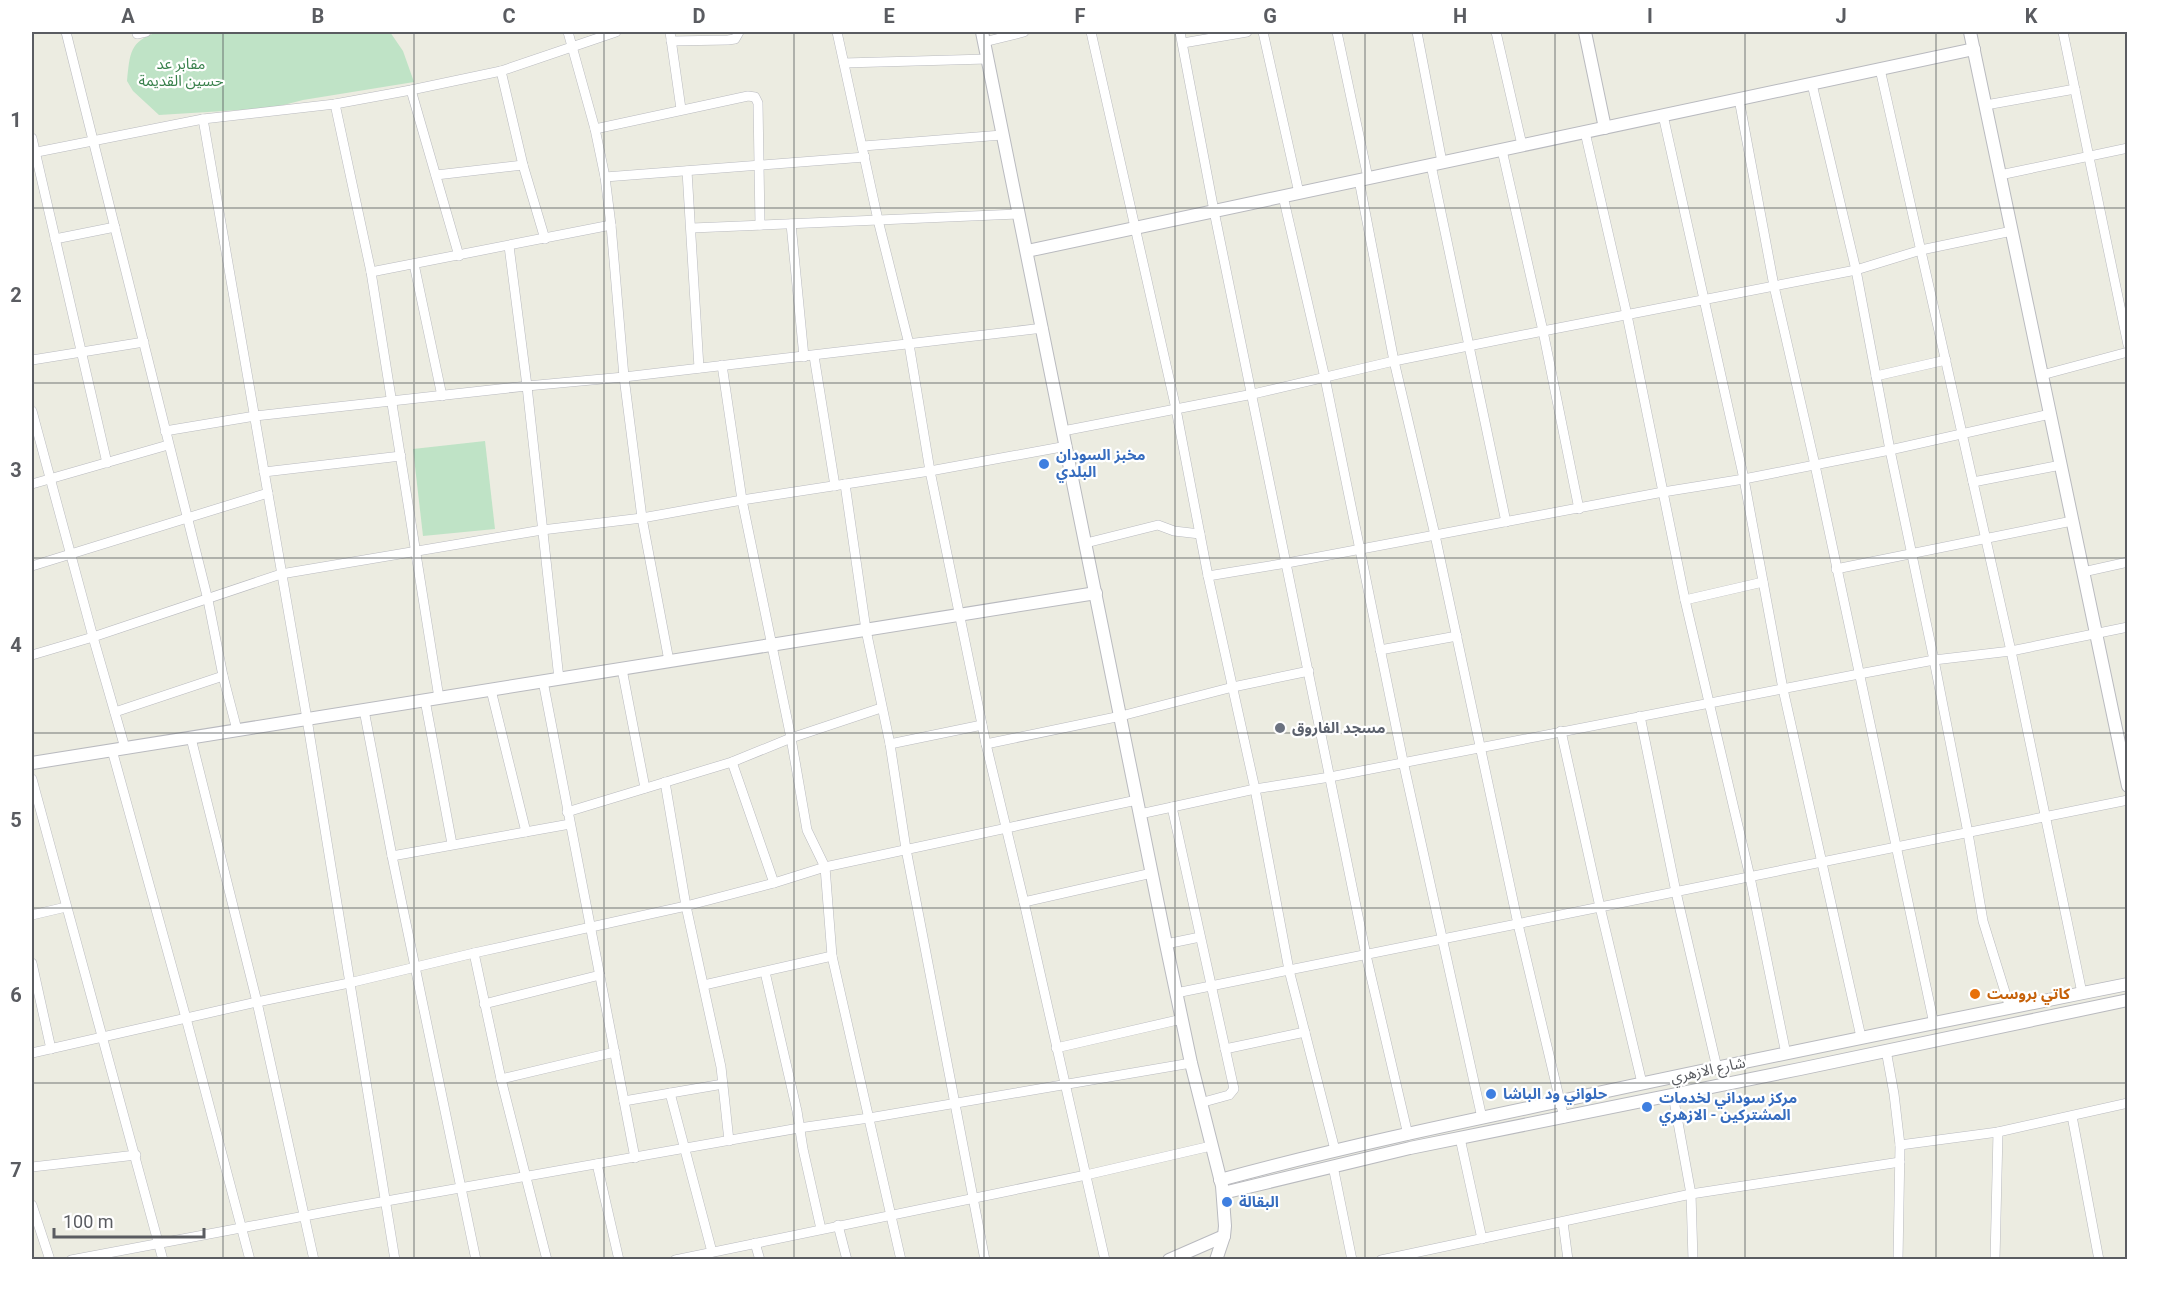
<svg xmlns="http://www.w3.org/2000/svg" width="2159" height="1291" viewBox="0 0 2159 1291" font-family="Roboto,'Noto Sans Arabic',sans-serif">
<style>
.green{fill:#bfe3c6}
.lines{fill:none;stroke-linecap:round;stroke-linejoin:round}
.minor-casing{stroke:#b9babf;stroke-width:10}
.tertiary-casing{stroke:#b9babf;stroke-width:14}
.minor{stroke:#fff;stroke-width:9}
.tertiary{stroke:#fff;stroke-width:12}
.grid{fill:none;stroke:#5a5c61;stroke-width:1.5;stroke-opacity:0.55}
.shop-dot{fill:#3f7fe0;stroke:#fff;stroke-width:2}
.worship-dot{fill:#6b7280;stroke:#fff;stroke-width:2}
.food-dot{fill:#e8710a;stroke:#fff;stroke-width:2}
.labels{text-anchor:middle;stroke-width:4.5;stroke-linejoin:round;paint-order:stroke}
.park-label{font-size:15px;fill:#39814c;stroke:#fff}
.shop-label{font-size:15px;font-weight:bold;fill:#366cbe;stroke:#fff;text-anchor:start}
.worship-label{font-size:15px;font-weight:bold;fill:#5b616d;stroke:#fff;text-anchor:start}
.food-label{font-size:15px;font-weight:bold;fill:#c56008;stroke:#fff;text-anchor:start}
.street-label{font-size:15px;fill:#5a5c61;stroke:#fff}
.neatline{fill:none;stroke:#5a5c61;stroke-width:2}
.grid-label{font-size:20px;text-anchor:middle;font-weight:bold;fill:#5a5c61}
</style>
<rect width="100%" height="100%" fill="#ecece1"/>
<!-- green -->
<g class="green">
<path d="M158 32H390L403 51 414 82 303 100 272 108 159 115 133 91 127 81C130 54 129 41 158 32Z"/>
<path d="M485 441 495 529 423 536 413 449Z"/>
</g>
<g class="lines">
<!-- minor casing -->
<g class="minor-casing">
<g id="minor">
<path d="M66 32 208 600 223 676 237 730"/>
<path d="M568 32 595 129 605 177 611 225 624 377 642 518 669 661"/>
<path d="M670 32 681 109"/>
<path d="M837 32 878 220 909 344 930 471 986 744 1024 902 1105 1260"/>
<path d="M1091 32 1176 409 1208 576 1255 789 1289 970 1335 1150"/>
<path d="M1180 32 1214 211 1366 955 1408 1135"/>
<path d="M1263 32 1299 193"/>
<path d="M1337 32 1368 178"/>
<path d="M1417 32 1442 162"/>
<path d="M1496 32 1522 145"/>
<path d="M2063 32 2128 345"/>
<path d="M137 34 146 32"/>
<path d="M671 41 728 40 735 39 739 32"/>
<path d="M984 42 1024 32"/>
<path d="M1183 43 1247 32"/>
<path d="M844 63 987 59"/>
<path d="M1880 69 2011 651 2082 993"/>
<path d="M501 71 523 165 545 239"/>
<path d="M1812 84 1856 270 1890 450 1934 660 1968 833 1983 921 2010 1008"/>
<path d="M411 90 459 256"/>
<path d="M1739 99 1774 286 1815 465 1934 1024"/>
<path d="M335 104 371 272 439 698"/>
<path d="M1986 105 2075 89"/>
<path d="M1663 115 1744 479 1783 689 1861 1037"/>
<path d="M203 119 307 719 395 1260"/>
<path d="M595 129 748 96 755 97 758 103 760 225"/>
<path d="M1585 132 1627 315 1685 600 1750 877 1786 1054"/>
<path d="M32 138 107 463"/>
<path d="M863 146 1002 135"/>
<path d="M1502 150 1543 331 1579 509"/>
<path d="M32 153 203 119 335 104 411 90 501 71 616 32"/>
<path d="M1431 165 1506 522"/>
<path d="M687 171 699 368"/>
<path d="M436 175 523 165"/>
<path d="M2000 175 2128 148"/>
<path d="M605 177 865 157"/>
<path d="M1359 180 1394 361 1435 535 1518 924 1564 1118"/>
<path d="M1283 196 1325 378 1403 761 1482 1118"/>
<path d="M791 224 804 357"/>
<path d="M692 228 1018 214"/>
<path d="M55 239 115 227"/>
<path d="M509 246 527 386 559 679"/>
<path d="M414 264 442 396"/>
<path d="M371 272 611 225"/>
<path d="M814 356 835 486"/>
<path d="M32 360 144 342"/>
<path d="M722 365 742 500 791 738 807 830 825 867 832 956 901 1260"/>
<path d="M2042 375 2128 352"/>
<path d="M1876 376 1946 360"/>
<path d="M32 411 93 637 125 748"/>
<path d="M165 431 255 416 527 386 624 377 1043 328"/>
<path d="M1063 431 1253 394 1394 361 1543 331 1856 270 1921 250 2012 231"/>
<path d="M264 472 401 456"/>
<path d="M1973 482 2061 465"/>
<path d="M32 484 168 445"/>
<path d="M845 484 866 630 890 744 906 849 985 1260"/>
<path d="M1086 543 1158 525 1174 531 1200 534"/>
<path d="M32 566 268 493"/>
<path d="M1836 569 2072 521"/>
<path d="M2083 572 2128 562"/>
<path d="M1208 576 1287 563 1663 492 1744 479 1890 450 2050 414"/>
<path d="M1685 600 1763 582"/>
<path d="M1380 650 1457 636"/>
<path d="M32 655 93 637 281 574 542 530 642 518 742 500 930 471 1067 446"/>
<path d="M622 669 645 788"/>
<path d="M543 681 635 1158"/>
<path d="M491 690 526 832"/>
<path d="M425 700 452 844"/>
<path d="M364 710 392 856 476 1260"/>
<path d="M115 712 223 676"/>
<path d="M1640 716 1676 892 1717 1068"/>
<path d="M1561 731 1600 907 1642 1083"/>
<path d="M191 738 257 1002 314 1260"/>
<path d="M890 744 982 725"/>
<path d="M986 744 1121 716 1233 687 1309 671"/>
<path d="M112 750 186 1018 250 1260"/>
<path d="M732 762 774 883"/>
<path d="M32 779 163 1260"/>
<path d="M665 782 686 906 721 1067 729 1141"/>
<path d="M1172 807 1234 1089 1229 1095 1200 1103"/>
<path d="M567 812 732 762 791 738 881 708"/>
<path d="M1140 814 1255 789 1330 777 1859 674 1934 660 2011 651 2128 627"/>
<path d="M392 856 570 824"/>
<path d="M1024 902 1152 873"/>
<path d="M32 915 66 907"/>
<path d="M1166 944 1200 937"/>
<path d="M474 953 501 1079 547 1260"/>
<path d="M32 963 51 1049"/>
<path d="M765 972 797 1111 803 1149 821 1229"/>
<path d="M704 985 832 956"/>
<path d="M1176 993 2128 800"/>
<path d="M484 1004 600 975"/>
<path d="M1056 1048 1182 1019"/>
<path d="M1225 1049 1305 1032"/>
<path d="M1886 1050 1894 1094 1900 1145 1898 1260"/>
<path d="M32 1053 257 1002 349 983 474 953 686 906 774 883 825 867 1137 800"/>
<path d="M501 1079 615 1052"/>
<path d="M670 1093 712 1252"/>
<path d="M1673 1095 1691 1194 1693 1260"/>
<path d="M624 1101 723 1084"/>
<path d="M2072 1116 2099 1260"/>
<path d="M1460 1138 1482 1239"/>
<path d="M1900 1145 1998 1132 2128 1103"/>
<path d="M597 1164 619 1260"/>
<path d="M1333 1166 1352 1260"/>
<path d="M32 1167 136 1155"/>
<path d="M32 1205 50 1260"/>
<path d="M1563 1222 1568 1260"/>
<path d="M838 1225 847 1260"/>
<path d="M755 1243 760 1260"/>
<path d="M71 1260 347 1208 799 1128 869 1118 1191 1063"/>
<path d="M675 1260 1086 1175 1211 1146"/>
<path d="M1381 1260 1691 1194 1900 1162"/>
<path d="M1995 1260 1998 1132"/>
</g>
</g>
<!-- tertiary casing -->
<g class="tertiary-casing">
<g id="tertiary">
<path d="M982 32 1166 944 1191 1063 1222 1186 1225 1226 1224 1236 1216 1260"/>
<path d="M1585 32 1605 128"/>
<path d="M1970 32 2128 786"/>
<path d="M1027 251 1974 49"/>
<path d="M32 763 1096 593"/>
<path d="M1220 1180C1333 1149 1447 1125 1561 1101 1750 1060 1938 1022 2128 984"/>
<path d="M1223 1193 1410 1148 1800 1069 2128 1000"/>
<path d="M1169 1260 1224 1236"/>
</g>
</g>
<!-- minor -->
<use href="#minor" class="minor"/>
<!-- tertiary -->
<use href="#tertiary" class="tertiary"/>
</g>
<!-- grid -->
<path class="grid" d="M223 32V1260M414 32V1260M604 32V1260M794 32V1260M984 32V1260M1175 32V1260M1365 32V1260M1555 32V1260M1745 32V1260M1936 32V1260M32 208H2128M32 383H2128M32 558H2128M32 733H2128M32 908H2128M32 1083H2128"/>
<!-- markers -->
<g class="shop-dot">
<circle cx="1044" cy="464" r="6"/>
<circle cx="1491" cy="1094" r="6"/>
<circle cx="1647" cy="1107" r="6"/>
<circle cx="1227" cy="1202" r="6"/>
</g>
<circle class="worship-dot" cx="1280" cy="728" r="6"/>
<circle class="food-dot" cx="1975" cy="994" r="6"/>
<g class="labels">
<!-- park labels -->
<g class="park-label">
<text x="181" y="69">مقابر عد<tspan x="181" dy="17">حسين القديمة</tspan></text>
</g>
<!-- shop labels -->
<g class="shop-label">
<text x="1056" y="460">مخبز السودان<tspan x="1056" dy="17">البلدي</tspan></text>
<text x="1503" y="1099">حلواني ود الباشا</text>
<text x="1659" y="1103">مركز سوداني لخدمات<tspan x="1659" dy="17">المشتركين - الازهري</tspan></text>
<text x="1239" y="1207">البقالة</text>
</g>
<!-- worship labels -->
<g class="worship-label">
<text x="1292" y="733">مسجد الفاروق</text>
</g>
<!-- food labels -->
<g class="food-label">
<text x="1987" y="999">كاتي بروست</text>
</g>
<!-- street labels -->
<g class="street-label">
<text transform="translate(1708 1070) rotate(-12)" y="5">شارع الازهري</text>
</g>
</g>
<!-- border -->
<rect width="2159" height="1291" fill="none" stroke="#ffffff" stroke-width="66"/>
<!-- scale -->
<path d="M54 1228v9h150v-9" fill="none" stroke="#5a5c61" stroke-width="3"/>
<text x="63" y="1228" font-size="18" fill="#5a5c61" stroke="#ffffff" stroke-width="4.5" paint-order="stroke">100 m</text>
<rect x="33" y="33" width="2093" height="1225" class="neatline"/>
<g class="grid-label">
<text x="128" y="23">A</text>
<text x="318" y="23">B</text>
<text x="509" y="23">C</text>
<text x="699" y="23">D</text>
<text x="889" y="23">E</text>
<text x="1080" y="23">F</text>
<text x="1270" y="23">G</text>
<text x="1460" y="23">H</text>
<text x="1650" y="23">I</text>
<text x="1841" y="23">J</text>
<text x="2031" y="23">K</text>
<text x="16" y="127">1</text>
<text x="16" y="302">2</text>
<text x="16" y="477">3</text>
<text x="16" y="652">4</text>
<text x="16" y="827">5</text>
<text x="16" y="1002">6</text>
<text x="16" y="1177">7</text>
</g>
</svg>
